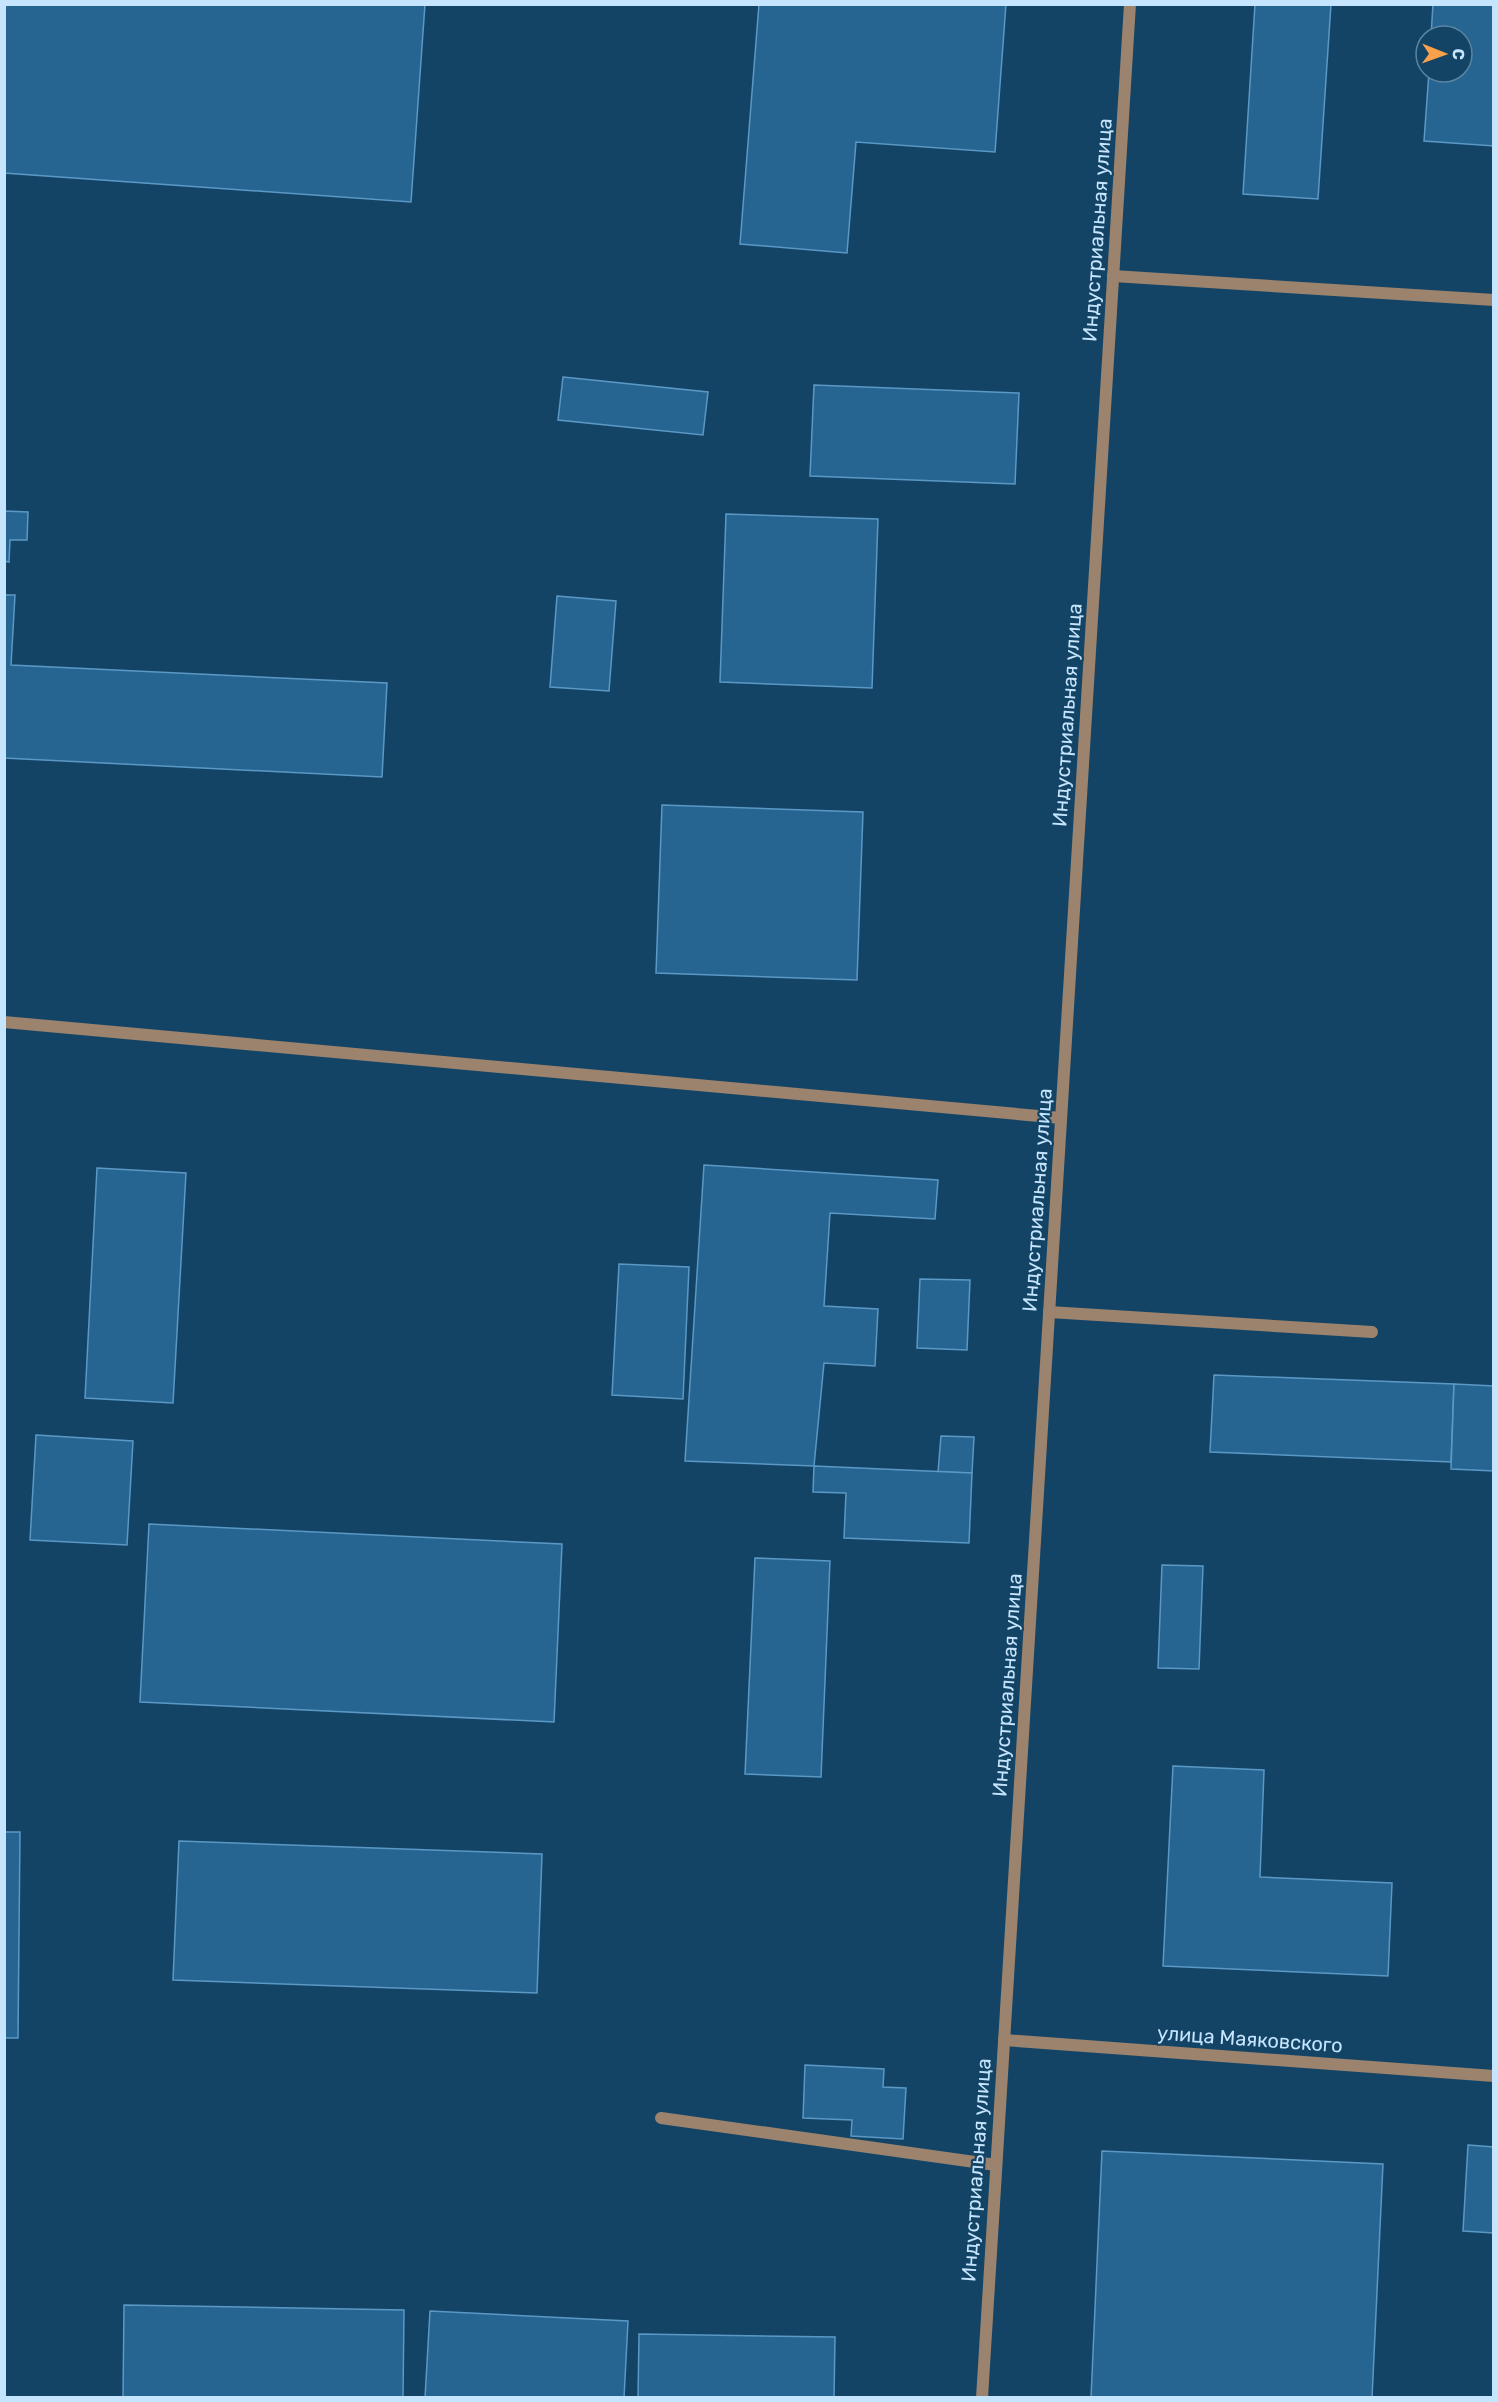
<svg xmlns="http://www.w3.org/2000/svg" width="1498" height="2402" viewBox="0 0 1498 2402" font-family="Rubik,sans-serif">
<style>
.building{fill:#266591;stroke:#5b98c6;stroke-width:1.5}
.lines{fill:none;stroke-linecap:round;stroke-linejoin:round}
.service{stroke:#9b836e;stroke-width:12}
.tertiary{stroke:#9b836e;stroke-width:12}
.labels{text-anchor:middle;stroke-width:4.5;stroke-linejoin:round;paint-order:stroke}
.street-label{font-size:20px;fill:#c5e4fd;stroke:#144465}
</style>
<rect width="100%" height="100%" fill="#144465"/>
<!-- building -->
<g class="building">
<path d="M4 4H425L411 202 4 173Z"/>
<path d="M759 4H1006L995 152 856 142 847 253 740 244Z"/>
<path d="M1255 4H1331L1318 199 1243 194Z"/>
<path d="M1433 4H1494V146L1424 141 1429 72H1462V36H1431Z"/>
<path d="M563 377 708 392 703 435 558 420Z"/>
<path d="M814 385 1019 393 1015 484 810 476Z"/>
<path d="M4 511 28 512 27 540H10L9 562 4 561Z"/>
<path d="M726 514 878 519 872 688 720 682Z"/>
<path d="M4 595H15L11 665 387 683 382 777 4 758Z"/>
<path d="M557 596 616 601 609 691 550 687Z"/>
<path d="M662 805 863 812 857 980 656 973Z"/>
<path d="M704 1165 938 1180 935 1219 830 1213 824 1306 878 1309 875 1366 824 1363 814 1466 685 1461Z"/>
<path d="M97 1168 186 1173 173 1403 85 1398Z"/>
<path d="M619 1264 689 1267 683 1399 612 1395Z"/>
<path d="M920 1279 970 1280 967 1350 917 1348Z"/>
<path d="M1214 1375 1454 1384 1451 1462 1210 1452Z"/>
<path d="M1454 1384 1494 1386V1471L1451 1469Z"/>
<path d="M36 1435 133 1441 127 1545 30 1540Z"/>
<path d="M941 1436 974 1437 972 1473 938 1472Z"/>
<path d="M814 1466 972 1473 969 1543 844 1538 846 1493 813 1492Z"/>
<path d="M149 1524 562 1544 554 1722 140 1702Z"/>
<path d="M755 1558 830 1561 821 1777 745 1774Z"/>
<path d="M1162 1565 1203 1566 1199 1669 1158 1668Z"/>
<path d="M1173 1766 1264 1770 1260 1877 1392 1883 1388 1976 1163 1966Z"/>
<path d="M4 1832H20L18 2038H4Z"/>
<path d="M179 1841 542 1854 537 1993 173 1980Z"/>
<path d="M805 2065 884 2069 883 2087 906 2088 903 2139 851 2136 852 2120 803 2118Z"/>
<path d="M1468 2145 1494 2147V2233L1463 2231Z"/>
<path d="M1102 2151 1383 2164 1372 2398H1091Z"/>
<path d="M124 2305 404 2310 403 2398H123Z"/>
<path d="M430 2311 628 2321 624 2398H425Z"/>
<path d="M639 2334 835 2337 834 2398H638Z"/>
</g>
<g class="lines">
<!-- service -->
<g class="service">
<path d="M1113 276 1494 300"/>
<path d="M4 1022 1061 1118"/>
<path d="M1049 1312 1372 1332"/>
<path d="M661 2118 996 2165"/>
</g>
<!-- tertiary -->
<g class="tertiary">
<path d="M1004 2040 1494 2076"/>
<path d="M982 2398 1130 4"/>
</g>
</g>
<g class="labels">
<!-- street labels -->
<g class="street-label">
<text transform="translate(1097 230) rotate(-86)" y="7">Индустриальная улица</text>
<text transform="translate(1067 715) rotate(-86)" y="7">Индустриальная улица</text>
<text transform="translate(1037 1200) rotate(-86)" y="7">Индустриальная улица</text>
<text transform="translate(1007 1685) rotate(-86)" y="7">Индустриальная улица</text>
<text transform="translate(1250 2039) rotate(4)" y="7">улица Маяковского</text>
<text transform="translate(976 2170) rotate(-86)" y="7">Индустриальная улица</text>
</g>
</g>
<!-- border -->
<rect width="1498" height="2402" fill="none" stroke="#c5e4fd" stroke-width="12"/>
<!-- north arrow -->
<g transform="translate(1444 54) rotate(91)"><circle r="28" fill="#144465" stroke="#5b84a2" stroke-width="1.5"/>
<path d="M0-4.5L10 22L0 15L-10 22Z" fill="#f8a14a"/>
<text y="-9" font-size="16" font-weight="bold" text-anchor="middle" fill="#c5e4fd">С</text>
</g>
</svg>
